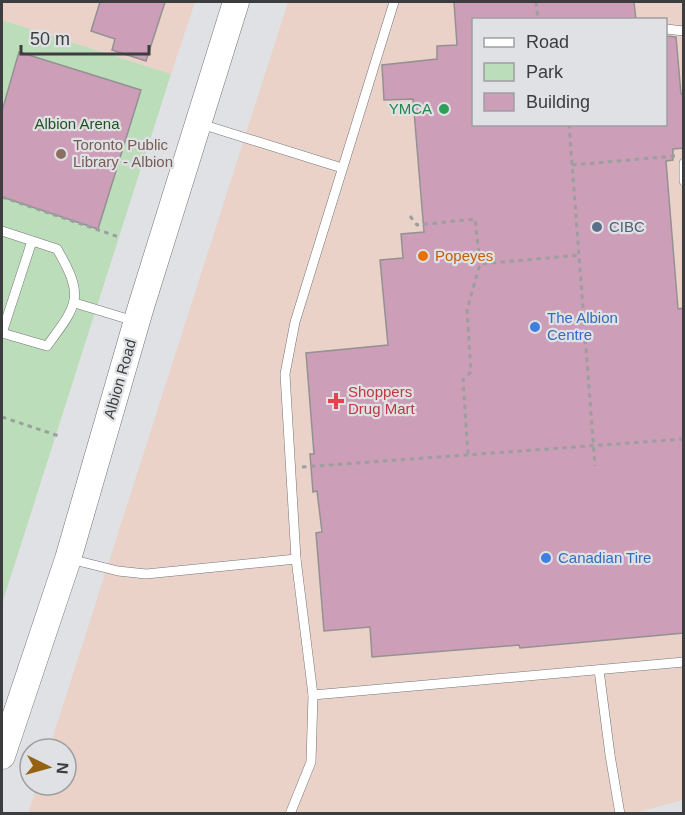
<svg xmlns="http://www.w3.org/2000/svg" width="685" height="815" viewBox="0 0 685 815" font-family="Arial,sans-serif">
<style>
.commercial{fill:#ead2c8;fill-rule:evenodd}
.green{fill:#bbddb9}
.building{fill:#cd9eb8;stroke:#949193;stroke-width:1.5}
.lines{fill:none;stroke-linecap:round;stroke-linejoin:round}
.service-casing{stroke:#747578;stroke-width:10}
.secondary-casing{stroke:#747578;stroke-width:27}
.path{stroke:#9d9ea0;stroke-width:3;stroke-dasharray:4.5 4.5;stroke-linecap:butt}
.service{stroke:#fff;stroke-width:9}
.secondary{stroke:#fff;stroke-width:26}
.leisure-dot{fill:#2e9e5b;stroke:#e0e1e4;stroke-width:2}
.education-dot{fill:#8d6e63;stroke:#e0e1e4;stroke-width:2}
.service-dot{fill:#5c6f8a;stroke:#e0e1e4;stroke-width:2}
.food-dot{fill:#e8710a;stroke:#e0e1e4;stroke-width:2}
.shop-dot{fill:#3f7fe0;stroke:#e0e1e4;stroke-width:2}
.health-dot{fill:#e0444e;stroke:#e0e1e4;stroke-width:2}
.labels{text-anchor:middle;stroke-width:4.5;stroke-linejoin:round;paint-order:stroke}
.leisure-label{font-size:15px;fill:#27864d;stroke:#e0e1e4;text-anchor:end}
.park-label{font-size:15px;fill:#215321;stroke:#e0e1e4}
.education-label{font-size:15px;fill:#785e54;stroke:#e0e1e4;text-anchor:start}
.service-label{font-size:15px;fill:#4e5e75;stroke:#e0e1e4;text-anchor:start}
.food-label{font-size:15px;fill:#c56008;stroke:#e0e1e4;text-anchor:start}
.shop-label{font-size:15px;fill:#366cbe;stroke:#e0e1e4;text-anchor:start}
.street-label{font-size:15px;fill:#3c3d3e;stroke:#e0e1e4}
.health-label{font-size:15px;fill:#be3a42;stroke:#e0e1e4;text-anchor:start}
</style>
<rect width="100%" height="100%" fill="#e0e1e4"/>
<!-- commercial -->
<g class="commercial">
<path d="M2 2H195L171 74 2 20Z"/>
<path d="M288 2H683V800L631 814H28L37 785H66V749H49ZM474 20H666V124H474Z"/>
</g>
<!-- green -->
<path class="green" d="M2 20 171 74 2 604Z"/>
<!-- building -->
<g class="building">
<path d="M100 2H165L146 61 112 50 115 39 91 31Z"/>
<path d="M454 2H634L636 20H474V124H666V36L676 37 681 94H684V148L673 149V160L666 161 678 309 684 308V633L520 648 519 645 372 657 370 627 324 631 316 533 322 532 317 491 313 492 310 454H314L306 353 388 345 380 260 403 258 401 234 424 232 413 99 384 100 382 65 437 59V46L457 45Z"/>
<path d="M19 52 141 90 98 229 2 197V111Z"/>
</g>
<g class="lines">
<!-- service casing -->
<g class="service-casing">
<g id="service">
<path d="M666 29 684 31"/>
<path d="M201 124 342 168"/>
<path d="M684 163V181"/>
<path d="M2 231 57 249C85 297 78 304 47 346L2 333"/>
<path d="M75 303 134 321"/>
<path d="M2 333 32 241"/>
<path d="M70 559 118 571 146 574 296 559"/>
<path d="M599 670 610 755 620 814"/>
<path d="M313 695 684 662"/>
<path d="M290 814 311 762 313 695 296 559 285 374 295 322 394 2"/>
</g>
</g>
<!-- secondary casing -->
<g class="secondary-casing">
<path id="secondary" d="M2 756 68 559 140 310 236 2"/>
</g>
<!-- path -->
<g class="path">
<path d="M536 2 538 20"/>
<path d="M569 124 595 466"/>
<path d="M572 165 675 156"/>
<path d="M2 197 119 237"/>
<path d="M410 216 417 225 475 219 480 264"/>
<path d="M2 417 59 436"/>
<path d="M468 454 463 380 471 372 467 310 480 264 580 255"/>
<path d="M302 467 684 439"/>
</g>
<!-- service -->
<use href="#service" class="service"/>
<!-- secondary -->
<use href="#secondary" class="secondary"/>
</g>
<!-- markers -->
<circle class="leisure-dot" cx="444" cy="109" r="6"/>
<circle class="education-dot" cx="61" cy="154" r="6"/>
<circle class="service-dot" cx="597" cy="227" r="6"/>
<circle class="food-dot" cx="423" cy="256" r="6"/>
<g class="shop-dot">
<circle cx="535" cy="327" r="6"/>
<circle cx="546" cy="558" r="6"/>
</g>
<path class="health-dot" d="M333 392h6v6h6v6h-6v6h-6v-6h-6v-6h6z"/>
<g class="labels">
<!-- leisure labels -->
<g class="leisure-label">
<text x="432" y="114">YMCA</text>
</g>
<!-- park labels -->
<g class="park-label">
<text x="77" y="129">Albion Arena</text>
</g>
<!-- education labels -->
<g class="education-label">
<text x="73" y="150">Toronto Public<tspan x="73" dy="17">Library - Albion</tspan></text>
</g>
<!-- service labels -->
<g class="service-label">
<text x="609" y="232">CIBC</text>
</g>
<!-- food labels -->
<g class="food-label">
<text x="435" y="261">Popeyes</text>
</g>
<!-- shop labels -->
<g class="shop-label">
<text x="547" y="323">The Albion<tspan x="547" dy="17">Centre</tspan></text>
<text x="558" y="563">Canadian Tire</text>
</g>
<!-- street labels -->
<g class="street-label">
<text transform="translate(120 379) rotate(-74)" y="5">Albion Road</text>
</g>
<!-- health labels -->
<g class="health-label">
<text x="348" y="397">Shoppers<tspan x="348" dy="17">Drug Mart</tspan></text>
</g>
</g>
<!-- border -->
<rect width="685" height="815" fill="none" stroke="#3c3d3e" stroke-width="6"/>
<!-- legend -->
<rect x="472" y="18" width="195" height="108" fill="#e0e1e4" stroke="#9e9fa2" stroke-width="1.5"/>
<rect x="484" y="38" width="30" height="9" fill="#ffffff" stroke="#9e9fa2" stroke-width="1.5"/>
<text x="526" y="48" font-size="18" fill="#3c3d3e">Road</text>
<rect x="484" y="63" width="30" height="18" fill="#bbddb9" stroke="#9e9fa2" stroke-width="1.5"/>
<text x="526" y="78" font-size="18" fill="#3c3d3e">Park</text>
<rect x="484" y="93" width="30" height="18" fill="#cd9eb8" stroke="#9e9fa2" stroke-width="1.5"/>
<text x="526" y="108" font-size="18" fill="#3c3d3e">Building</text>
<!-- north arrow -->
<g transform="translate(48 767) rotate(95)"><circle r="28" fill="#e0e1e4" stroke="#9e9fa2" stroke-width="1.5"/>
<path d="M0-4.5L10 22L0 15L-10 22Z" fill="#946115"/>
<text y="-9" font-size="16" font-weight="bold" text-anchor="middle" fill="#3c3d3e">N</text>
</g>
<!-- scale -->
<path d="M21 45v9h128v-9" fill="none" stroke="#3c3d3e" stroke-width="3"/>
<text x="30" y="45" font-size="18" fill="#3c3d3e" stroke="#e0e1e4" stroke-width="4.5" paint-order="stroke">50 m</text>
</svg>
